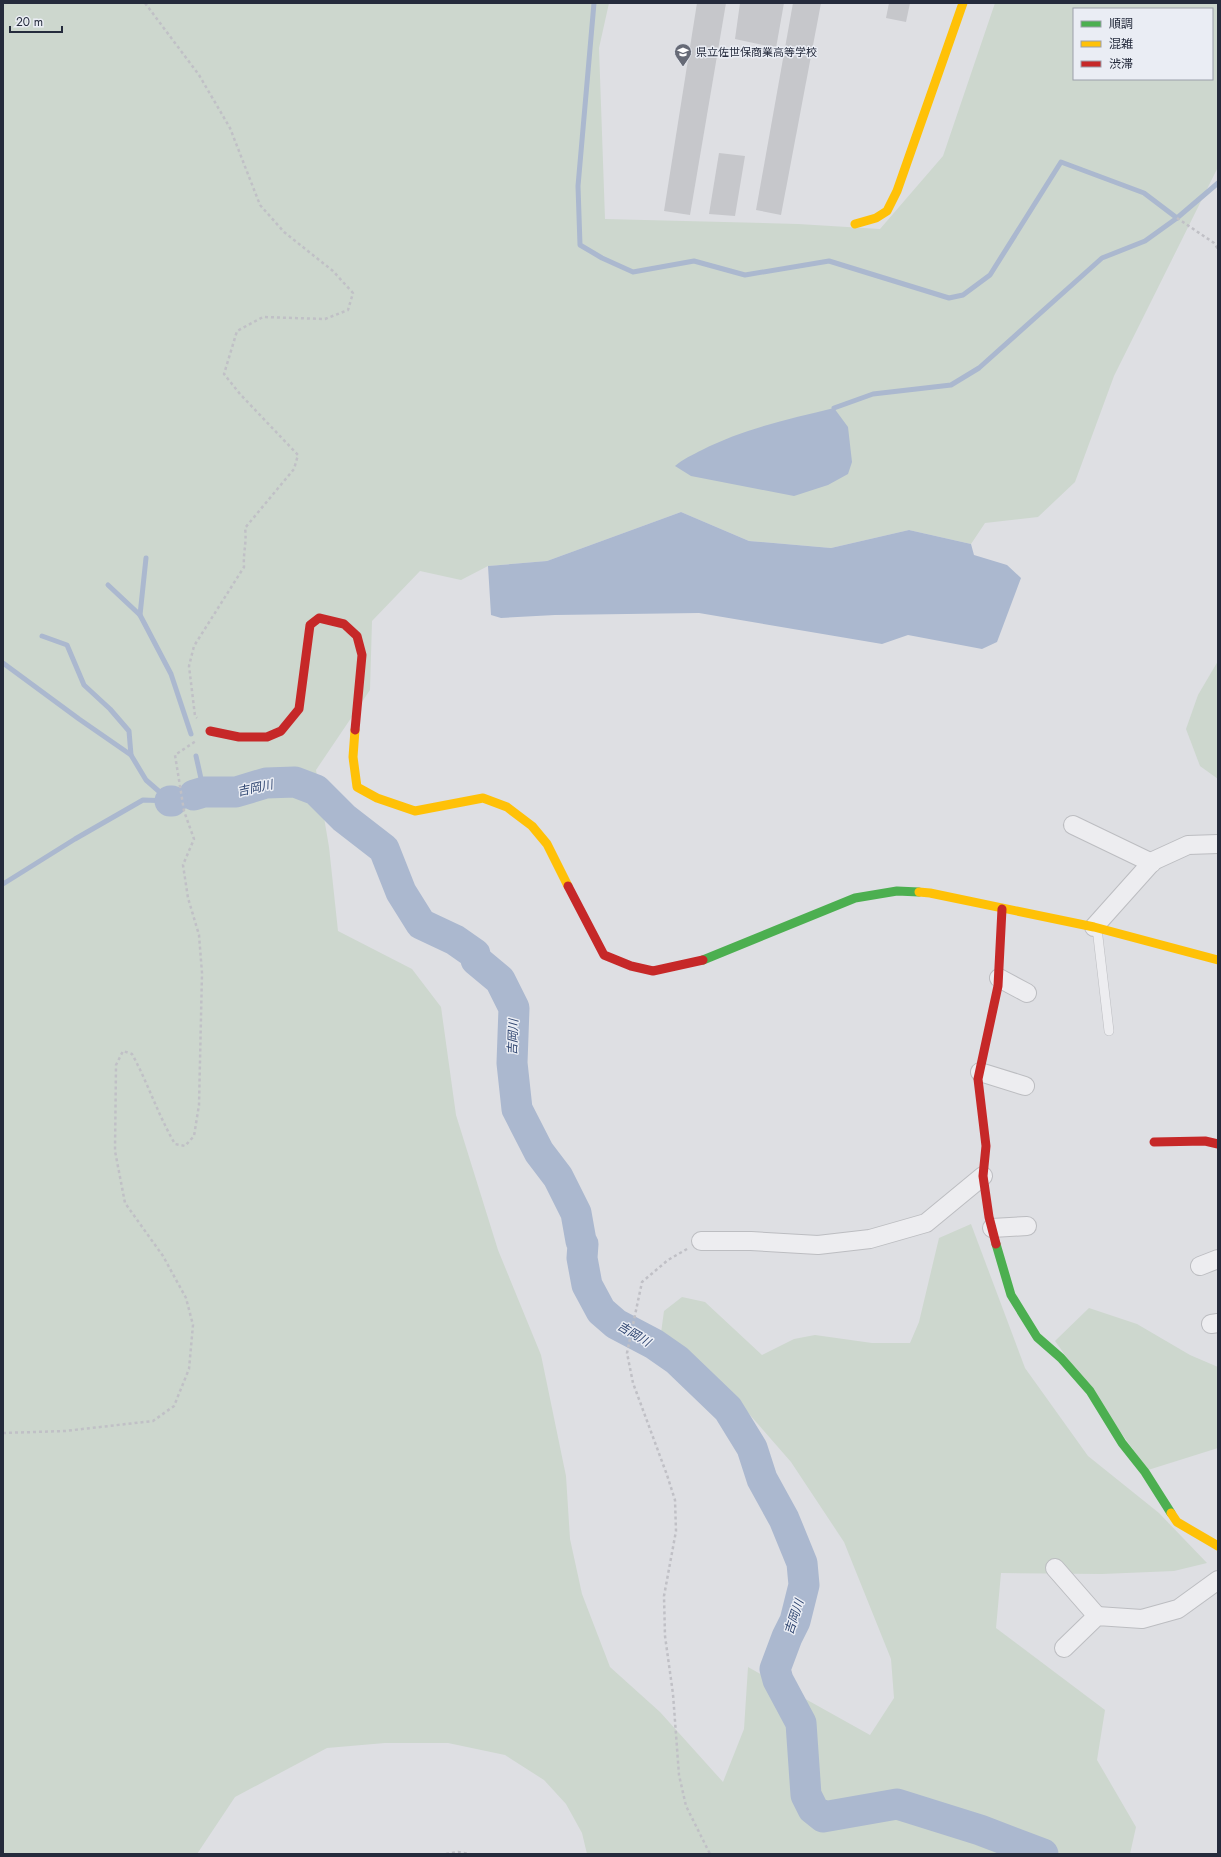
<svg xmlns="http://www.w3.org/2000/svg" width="1221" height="1857" viewBox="0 0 1221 1857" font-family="Jost,'Noto Sans JP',sans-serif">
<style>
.green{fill:#cdd7ce;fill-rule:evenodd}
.water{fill:#abb8cf}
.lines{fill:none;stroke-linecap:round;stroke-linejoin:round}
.stream{stroke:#abb8cf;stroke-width:5}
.river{stroke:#abb8cf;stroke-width:31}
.building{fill:#c6c7cb}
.lane-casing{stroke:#bcbdc1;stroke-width:10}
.street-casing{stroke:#bcbdc1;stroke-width:20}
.path{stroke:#c0c0c6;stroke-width:2.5;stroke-dasharray:3 3;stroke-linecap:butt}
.lane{stroke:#ededf0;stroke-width:9}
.street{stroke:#ededf0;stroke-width:18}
.fast{stroke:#4caf50;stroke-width:9}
.slow{stroke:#ffc107;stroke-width:9}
.jam{stroke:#c62828;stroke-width:9}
.labels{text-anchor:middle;stroke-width:3;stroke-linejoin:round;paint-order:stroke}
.poi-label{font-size:11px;fill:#252b3c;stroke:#eaedf4;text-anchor:start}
.water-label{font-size:12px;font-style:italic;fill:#2f4570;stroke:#eaedf4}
</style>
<rect width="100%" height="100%" fill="#dedfe3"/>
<!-- green -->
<g class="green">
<path d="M3 3H609L599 48 605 219 798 224 880 229 943 156 995 3H1218V167L1114 376 1075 482 1038 517 985 523 971 544 909 530 831 548 749 541 681 512 547 561 488 566 461 580 420 571 372 621 370 690 316 770 329 847 338 931 412 969 441 1007 456 1115 498 1250 541 1355 566 1476 570 1539 582 1594 610 1667 660 1712 723 1782 744 1729 748 1667 870 1735 894 1698 891 1659 844 1542 791 1462 736 1399 689 1369 661 1333 664 1311 682 1297 705 1302 762 1355 794 1339 815 1335 872 1343H910L919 1322 939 1238 971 1224 1025 1368 1088 1456 1159 1513 1207 1563 1174 1571 1102 1574 1001 1573 996 1628 1105 1710 1097 1760 1136 1827 1130 1854H587L582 1833 566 1804 544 1780 505 1755 448 1743H385L327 1748 235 1797 197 1854H3ZM1074 9H1212V79H1074Z"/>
<path d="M1218 661V779L1200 766 1186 729 1198 695Z"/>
<path d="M1089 1308 1137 1324 1190 1355 1218 1367V1448L1148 1470 1055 1341Z"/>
</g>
<!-- water -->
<g class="water">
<path d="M834 408 848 427 852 462 848 474 828 485 794 496 691 476 675 466C683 459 692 455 702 450 743 429 789 419 834 408Z"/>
<path d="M681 512 749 541 831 548 909 530 971 544 974 555 1007 565 1021 578 997 642 982 649 908 635 882 644 699 613 555 615 501 618 491 615 488 566 547 561Z"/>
</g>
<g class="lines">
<!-- stream -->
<g class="stream">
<path d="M594 3 578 186 580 245 602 258 633 272 694 261 745 275 829 261 949 298 963 295 990 275 1061 162 1144 193 1177 218 1218 183"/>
<path d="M834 408 873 394 951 385 979 368 1102 258 1145 241 1177 218"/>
<path d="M108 585 140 615 171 674 191 734"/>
<path d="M140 615 146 558"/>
<path d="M42 636 67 645 84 685 110 709 129 731 131 755"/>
<path d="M3 663 79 719 131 755 146 780 170 801"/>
<path d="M196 756 204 792"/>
<path d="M3 884 75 839 143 800 170 801"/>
</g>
<!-- river -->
<g class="river">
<path d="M194 795 204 792H236L266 783 295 782 316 790 344 818 384 849 401 892 421 924 455 940 475 954 476 960 500 980 514 1008 512 1063 517 1109 539 1152 558 1177 576 1213 581 1241 583 1244 582 1258 587 1285 601 1311 616 1324 654 1344 677 1360 728 1409 752 1448 762 1479 784 1519 802 1563 804 1585 795 1621 787 1637 775 1669 778 1680 801 1723 806 1795 813 1809 823 1817 897 1804 980 1830 1043 1854"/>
<path d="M170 801H172"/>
</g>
</g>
<!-- building -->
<g class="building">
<path d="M697 3H726L690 215 664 211Z"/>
<path d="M740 3H784L776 48 735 39Z"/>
<path d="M793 3H821L781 215 756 210Z"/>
<path d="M889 3H910L906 22 886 18Z"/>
<path d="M719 153 745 156 735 216 709 214Z"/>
</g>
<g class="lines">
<!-- lane casing -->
<g class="lane-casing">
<path id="lane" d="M1097 928 1109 1031"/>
</g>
<!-- street casing -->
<g class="street-casing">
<g id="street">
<path d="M1073 825 1152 863"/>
<path d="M1094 927 1153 861 1188 845 1218 844"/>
<path d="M999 978 1027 993"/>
<path d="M980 1072 1025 1086"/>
<path d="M992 1228 1027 1226"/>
<path d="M701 1241H751L818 1245 870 1239 926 1223 983 1176"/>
<path d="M1200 1266 1218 1259"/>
<path d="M1211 1324 1218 1323"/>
<path d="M1055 1568 1097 1616"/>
<path d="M1064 1648 1097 1616 1142 1619 1178 1609 1218 1580"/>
</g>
</g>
<!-- path -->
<g class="path">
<path d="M145 3 199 75 230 128 260 205 284 232 333 271 353 293 348 310 325 319 263 317 237 331 224 374 240 394 298 455 294 469 245 528C247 543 243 552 244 567L194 646 189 666 195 716 197 718"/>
<path d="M1177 218 1214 243 1218 249"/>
<path d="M687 1249 668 1260 642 1282 627 1353 633 1383 667 1475 675 1500 676 1531 664 1596 665 1636 673 1694 679 1775 686 1806 710 1854"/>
<path d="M3 1433 65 1431 153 1421 174 1406 189 1369 193 1325 186 1298 163 1256 125 1203 115 1151 116 1065 123 1051 132 1054C148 1083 158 1115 175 1144L185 1146 194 1136 199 1105 202 973 199 935 188 898 183 865 194 839 184 811 175 755 196 741"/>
<path d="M446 1854 458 1852 470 1854"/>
</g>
<!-- lane -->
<use href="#lane" class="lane"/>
<!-- street -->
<use href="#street" class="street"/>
<!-- fast -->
<g class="fast">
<path d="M703 960 855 898 897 891 919 892"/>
<path d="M996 1244 1011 1295 1037 1337 1061 1358 1090 1391 1122 1443 1145 1472 1171 1513"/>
</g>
<!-- slow -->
<g class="slow">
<path d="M855 224 876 218 887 211 897 191 963 3"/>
<path d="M355 730 353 757 357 787 377 798 415 811 483 798 507 807 532 826 547 844 568 886"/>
<path d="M919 892 930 893 1094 927 1218 960"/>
<path d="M1171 1513 1177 1522 1218 1546"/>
</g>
<!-- jam -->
<g class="jam">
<path d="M210 731 239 737H267L281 731 299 709 310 625 319 618 344 624 357 636 362 655 355 730"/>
<path d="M568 886 604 955 631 966 653 971 703 960"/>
<path d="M1154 1142 1205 1141 1218 1144"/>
<path d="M996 1244 989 1217 983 1176 986 1146 978 1079 998 986 1002 909"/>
</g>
</g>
<!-- icons -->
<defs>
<g id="school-pin" transform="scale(0.9)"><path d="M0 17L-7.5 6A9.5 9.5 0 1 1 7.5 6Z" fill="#666a76" stroke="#eaedf4"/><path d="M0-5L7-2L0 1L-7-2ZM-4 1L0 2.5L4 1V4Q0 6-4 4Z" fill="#fff"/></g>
</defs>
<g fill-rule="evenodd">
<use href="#school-pin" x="683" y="52"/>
</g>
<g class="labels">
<!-- poi labels -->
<g class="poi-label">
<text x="696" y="56">県立佐世保商業高等学校</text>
</g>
<!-- water labels -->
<g class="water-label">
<text transform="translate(255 788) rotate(-12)" y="4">吉岡川</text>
<text transform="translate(513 1037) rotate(-88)" y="4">吉岡川</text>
<text transform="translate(634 1334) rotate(31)" y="4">吉岡川</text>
<text transform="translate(794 1617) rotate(-72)" y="4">吉岡川</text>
</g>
</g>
<!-- border -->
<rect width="1221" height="1857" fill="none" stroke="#252b3c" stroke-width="8"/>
<!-- legend -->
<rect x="1073" y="8" width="140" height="72" fill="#eaedf4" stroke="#9b9faa"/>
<rect x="1081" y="21" width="20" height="6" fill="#4caf50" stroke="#9b9faa"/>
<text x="1109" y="28" font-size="12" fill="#252b3c">順調</text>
<rect x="1081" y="41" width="20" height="6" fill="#ffc107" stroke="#9b9faa"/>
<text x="1109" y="48" font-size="12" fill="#252b3c">混雑</text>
<rect x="1081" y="61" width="20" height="6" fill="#c62828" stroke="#9b9faa"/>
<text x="1109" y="68" font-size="12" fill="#252b3c">渋滞</text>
<!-- scale -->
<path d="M10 26v6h52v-6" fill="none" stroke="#252b3c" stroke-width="2"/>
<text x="16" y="26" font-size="12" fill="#252b3c" stroke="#eaedf4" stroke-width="3" paint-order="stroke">20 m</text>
</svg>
